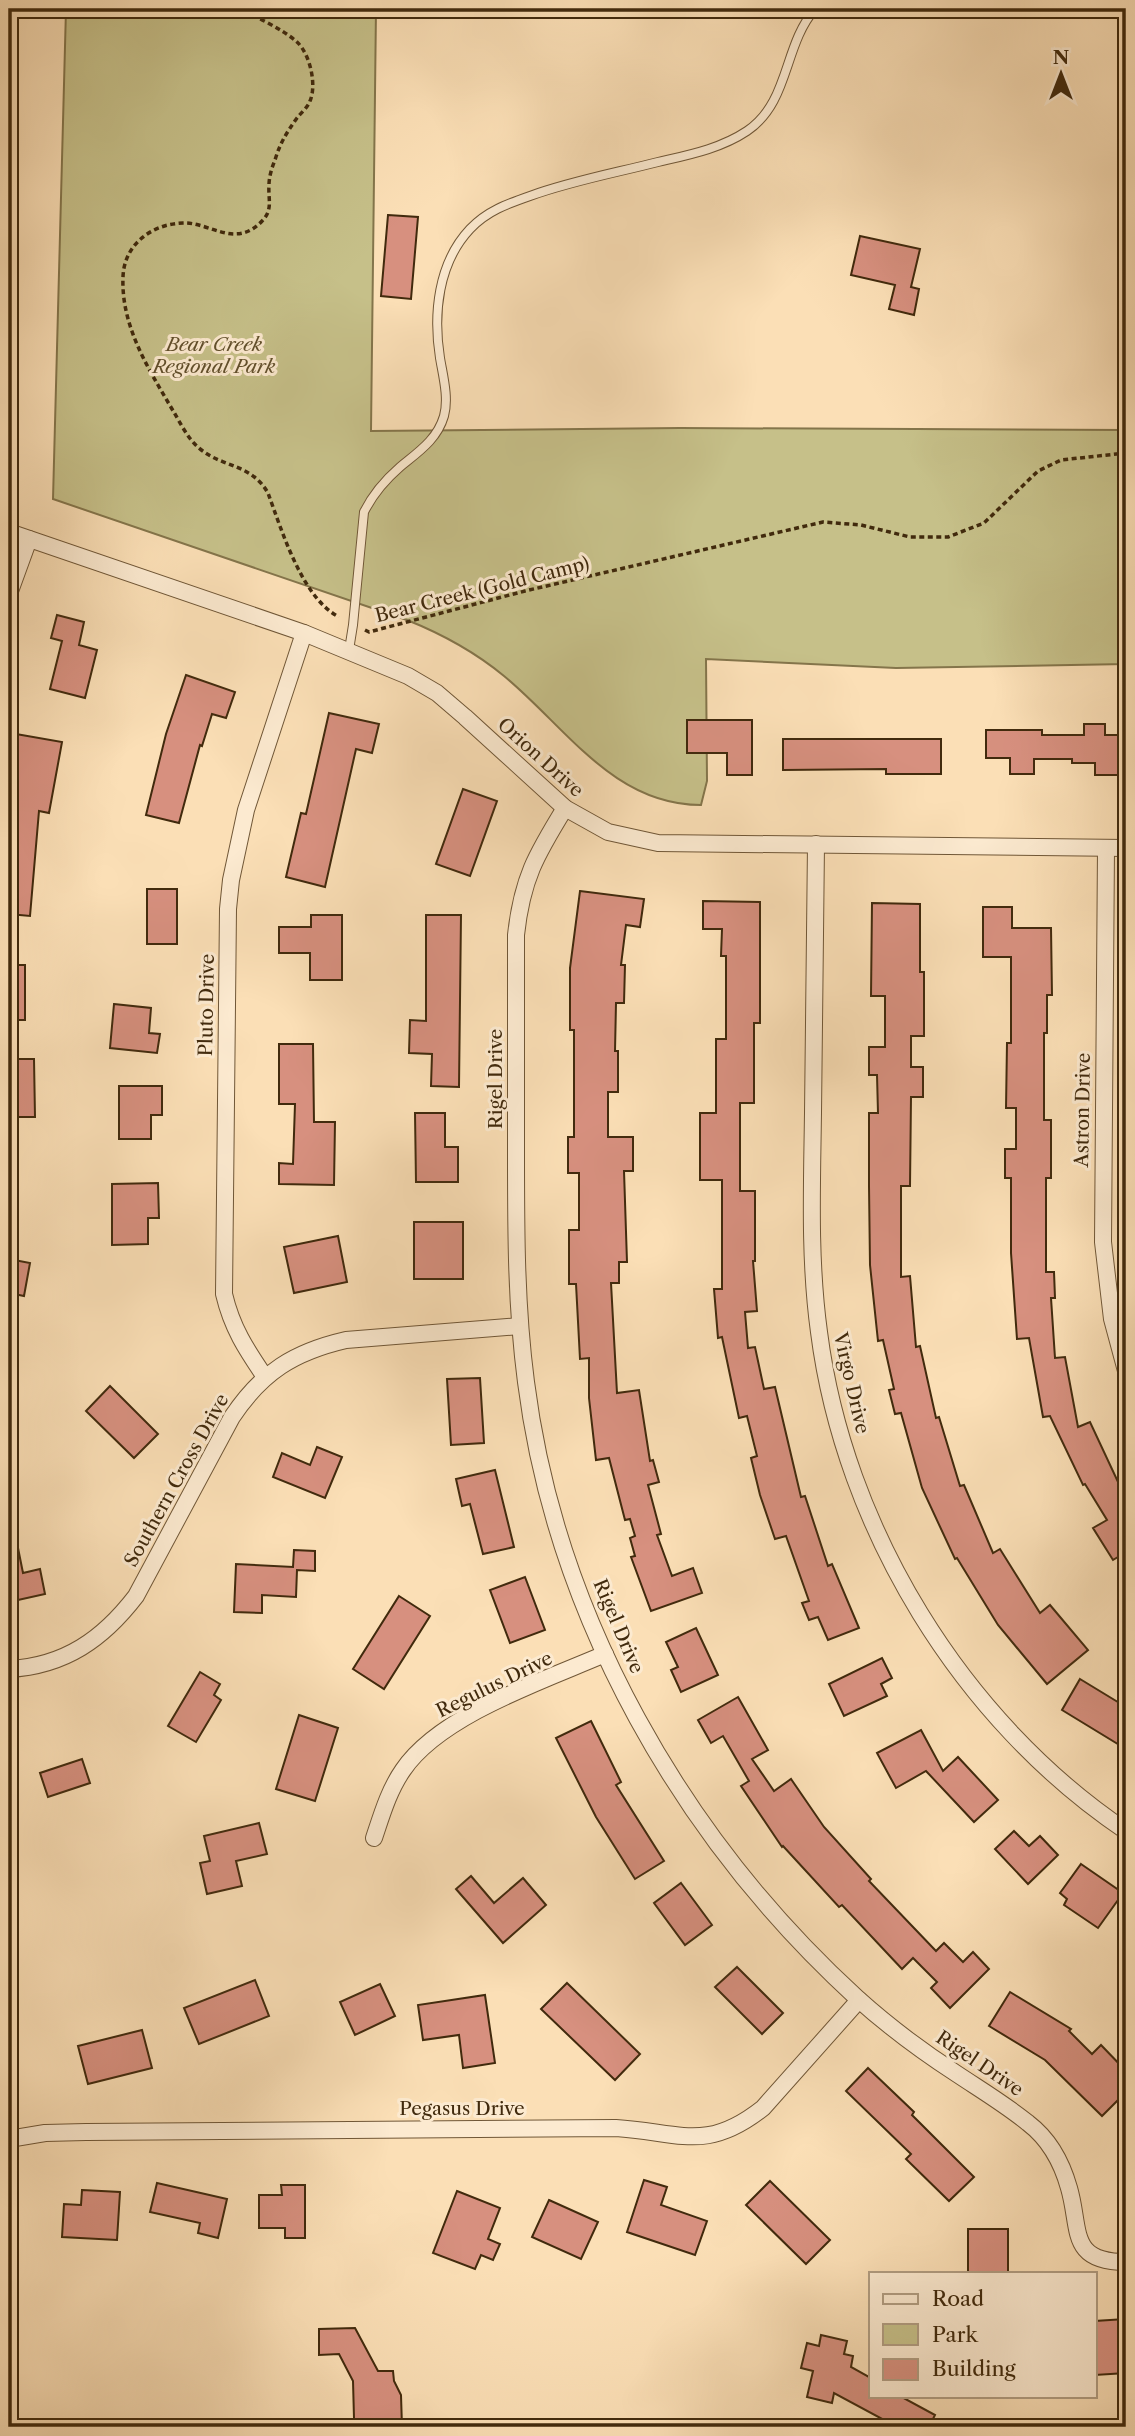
<svg xmlns="http://www.w3.org/2000/svg" width="1135" height="2436" viewBox="0 0 1135 2436" font-family="'Libre Caslon Text',serif">
<style>
.green{fill:#c6c089;stroke:#84754b;stroke-width:2}
.building{fill:#d7907f;stroke:#412a0d;stroke-width:2}
.lines{fill:none;stroke-linecap:round;stroke-linejoin:round}
.lane-casing{stroke:#705737;stroke-width:10}
.street-casing{stroke:#705737;stroke-width:18}
.path{stroke:#412a0d;stroke-width:3.5;stroke-dasharray:5 3.5;stroke-linecap:butt}
.lane{stroke:#fcead0;stroke-width:8}
.street{stroke:#fcead0;stroke-width:16}
.labels{text-anchor:middle;stroke-width:6;stroke-linejoin:round;paint-order:stroke}
.park-label{font-size:19px;font-style:italic;fill:#62502c;stroke:#fcead0}
.street-label{font-size:19px;fill:#412a0d;stroke:#fcead0}
</style>
<rect width="100%" height="100%" fill="#fbdfb6"/>
<filter id="stains"><feTurbulence type="fractalNoise" baseFrequency=".00286" numOctaves="4"/><feColorMatrix values="0 0 0 0 .2 0 0 0 0 .09 0 0 0 0 .02 0 0 0 .5 -.17"/></filter>
<radialGradient id="worn" r=".72"><stop offset=".6" stop-color="#630" stop-opacity="0"/><stop offset="1" stop-color="#630" stop-opacity=".3"/></radialGradient>
<!-- green -->
<path class="green" d="M66 9H376L371 431 680 428 1126 430V664L896 668 706 659 707 781 701 805C613 805 565 726 504 676 475 652 442 634 407 620L53 499Z"/>
<!-- building -->
<g class="building">
<path d="M388 215 418 217 411 299 381 296Z"/>
<path d="M860 236 920 249 911 287 919 289 914 315 889 309 895 285 851 275Z"/>
<path d="M57 615 84 622 79 645 97 650 85 698 50 689 62 641 51 638Z"/>
<path d="M186 675 235 692 226 718 212 714 202 746 200 745 179 823 146 815 166 734Z"/>
<path d="M329 713 379 724 372 753 356 749 325 887 286 877 301 813 306 814Z"/>
<path d="M687 720H752V775H727V753H687Z"/>
<path d="M1084 724H1105V735H1123V775H1095V763H1072V759H1034V774H1010V758H986V730H1042V735H1084Z"/>
<path d="M16 734 62 742 49 813 39 811 30 916 9 914V773Z"/>
<path d="M783 739H941V774H886V769L783 770Z"/>
<path d="M463 789 497 801 470 876 436 864Z"/>
<rect x="147" y="889" width="30" height="55"/>
<path d="M580 891 644 899 640 927 626 925 621 965H625L624 1003H616L615 1051H618V1092H608V1137H633V1171H624L627 1262H619V1283H611L617 1393 639 1390 650 1461 653 1460 659 1482 648 1485 661 1534 657 1535 672 1576 693 1568 702 1593 651 1611 631 1557 635 1556 630 1538 635 1536 630 1519 625 1520 609 1458 596 1460 589 1398V1358L580 1359 576 1284H569V1230H579V1173H568V1137H574V1030H570V968Z"/>
<path d="M703 901 760 902V1023H754V1103H740V1191H755V1261H753L757 1311 745 1312 748 1348 755 1347 764 1389 775 1387 801 1497 805 1496 828 1566 832 1564 859 1628 828 1640 818 1617 809 1620 802 1603 809 1601 786 1536 775 1539 760 1495 751 1458 757 1456 747 1416 739 1418 722 1337 718 1338 714 1289H722V1180H700V1113H716V1039H726V956H721L722 929H703Z"/>
<path d="M872 903 920 904V972H924V1036H911V1067H923V1097H911L910 1186H901V1277L910 1276 916 1347 920 1346 936 1418 939 1417 960 1486 964 1485 993 1553 1000 1549 1040 1613 1050 1605 1088 1650 1047 1684 998 1625 957 1558 955 1559 922 1488 901 1413 895 1414 889 1390 894 1389 883 1340 878 1341 870 1265 869 1186V1113H878L877 1075H869V1047H885V996H871Z"/>
<path d="M983 907H1012V928H1051L1052 995H1047V1033H1044V1120H1051V1178H1046V1272H1054L1055 1298H1051L1055 1358 1065 1357 1078 1427 1090 1422 1126 1499V1552L1113 1560 1093 1528 1107 1520 1085 1484 1083 1485 1050 1416 1043 1417 1029 1338 1017 1339 1011 1253V1178H1005V1149H1016V1108H1006L1007 1043H1011V957H983Z"/>
<path d="M311 915H342V980H310V953H279V927H311Z"/>
<path d="M426 915H461L459 1087 431 1086 432 1054 409 1053 410 1020 426 1021Z"/>
<rect x="9" y="965" width="16" height="55"/>
<path d="M114 1004 151 1008 149 1033 160 1034 157 1053 110 1048Z"/>
<path d="M279 1044H313L314 1122H335L334 1185 279 1184V1163L293 1164 295 1104H279Z"/>
<path d="M9 1059H34L35 1117H9Z"/>
<path d="M119 1086H162V1115H151V1139H119Z"/>
<path d="M415 1113H445V1147H458V1182H416Z"/>
<path d="M158 1183 159 1218H148V1244L112 1245V1184Z"/>
<rect x="414" y="1222" width="49" height="57"/>
<path d="M338 1236 347 1282 294 1293 284 1247Z"/>
<path d="M9 1259 30 1263 24 1296 9 1293Z"/>
<path d="M480 1378 484 1443 451 1445 447 1379Z"/>
<path d="M110 1386 158 1434 134 1458 86 1411Z"/>
<path d="M317 1447 342 1457 325 1498 273 1477 282 1453 310 1465Z"/>
<path d="M495 1470 514 1547 483 1554 470 1504 462 1506 456 1479Z"/>
<path d="M16 1538 23 1573 40 1569 45 1594 9 1602V1539Z"/>
<path d="M294 1550 315 1551V1571L297 1570 296 1597 262 1595V1613L234 1612 236 1564 293 1567Z"/>
<path d="M525 1577 545 1630 510 1643 490 1590Z"/>
<path d="M399 1596 430 1616 384 1689 353 1669Z"/>
<path d="M696 1628 718 1675 681 1692 671 1670 678 1667 666 1642Z"/>
<path d="M882 1658 892 1678 881 1684 887 1696 844 1716 829 1684Z"/>
<path d="M200 1672 220 1684 214 1695 221 1700 196 1742 168 1726Z"/>
<path d="M1080 1679 1126 1707V1749L1062 1710Z"/>
<path d="M738 1697 768 1750 752 1759 774 1791 791 1779 824 1827 871 1879 869 1881 936 1951 944 1943 963 1962 973 1952 989 1969 950 2008 931 1988 937 1982 913 1958 902 1969 842 1905 839 1907 783 1846 782 1847 741 1786 749 1781 723 1736 711 1743 698 1720Z"/>
<path d="M299 1715 338 1728 315 1801 276 1789Z"/>
<path d="M591 1721 621 1782 616 1785 664 1861 635 1879 596 1817 556 1738Z"/>
<path d="M921 1730 943 1771 958 1757 998 1800 974 1822 926 1771 896 1788 877 1753Z"/>
<path d="M82 1759 90 1783 48 1797 40 1773Z"/>
<path d="M259 1823 267 1854 236 1861 242 1886 207 1894 200 1863 210 1861 204 1836Z"/>
<path d="M1014 1831 1029 1846 1040 1836 1058 1855 1028 1884 995 1849Z"/>
<path d="M1081 1864 1123 1893 1098 1928 1064 1905 1067 1899 1060 1893Z"/>
<path d="M471 1876 494 1903 523 1878 546 1905 503 1943 456 1889Z"/>
<path d="M681 1883 712 1925 685 1945 654 1903Z"/>
<path d="M737 1967 783 2013 762 2034 715 1987Z"/>
<path d="M255 1980 269 2016 199 2044 184 2008Z"/>
<path d="M567 1983 640 2054 615 2080 541 2009Z"/>
<path d="M380 1984 395 2016 355 2035 340 2002Z"/>
<path d="M1010 1992 1071 2029 1069 2031 1092 2054 1101 2045 1126 2071V2092L1102 2116 1045 2060 989 2026Z"/>
<path d="M485 1995 495 2063 463 2068 459 2035 423 2040 418 2005Z"/>
<path d="M142 2030 152 2068 88 2084 78 2046Z"/>
<path d="M868 2068 914 2112 912 2115 974 2177 949 2201 906 2159 911 2154 846 2091Z"/>
<path d="M644 2180 667 2187 661 2205 707 2221 695 2255 627 2232Z"/>
<path d="M770 2181 830 2240 806 2264 746 2205Z"/>
<path d="M157 2183 227 2199 218 2238 198 2233 200 2223 150 2212Z"/>
<path d="M281 2185H305V2238H285V2228H259V2195H282Z"/>
<path d="M82 2190 120 2192 117 2240 62 2237 64 2204 81 2205Z"/>
<path d="M457 2191 500 2208 488 2239 500 2244 493 2260 481 2255 475 2269 433 2253Z"/>
<path d="M549 2200 598 2222 581 2259 532 2237Z"/>
<rect x="968" y="2229" width="40" height="44"/>
<path d="M1125 2319 1126 2373 1095 2375V2321Z"/>
<path d="M355 2328 378 2371H393L394 2381 401 2395 402 2427H360L354 2418 353 2381 339 2354 319 2355V2329Z"/>
<path d="M821 2335 847 2341 844 2354 853 2356 851 2367 871 2378V2396H900L935 2415 929 2427H897L834 2393 832 2403 807 2397 813 2371 801 2368 807 2343 819 2346Z"/>
</g>
<g class="lines">
<!-- lane casing -->
<g class="lane-casing">
<path id="lane" d="M349 650 353 625 364 512C373 494 385 480 400 467 418 452 437 440 444 416 449 398 443 376 440 358 433 314 438 263 470 229 487 211 507 204 530 196 571 181 615 173 658 162 688 155 720 149 747 131 790 102 783 46 815 9"/>
</g>
<!-- street casing -->
<g class="street-casing">
<g id="street">
<path d="M9 532 304 633 408 676 437 693 465 717 565 808 608 832 658 843 1126 848"/>
<path d="M9 594 29 539"/>
<path d="M565 808C536 855 522 879 516 935 516 1008 516 1082 516 1155 516 1231 516 1306 526 1382 556 1618 683 1839 857 1998 888 2026 923 2052 957 2074 981 2090 1006 2105 1028 2123 1049 2139 1062 2163 1069 2188 1081 2229 1068 2262 1126 2262"/>
<path d="M816 844C815 933 814 1023 813 1113 812 1186 809 1259 819 1332 844 1528 962 1721 1126 1831"/>
<path d="M1106 848 1103 1242 1112 1319 1126 1371"/>
<path d="M265 1377C246 1349 232 1328 224 1294L228 909 231 880 246 810 304 633"/>
<path d="M9 1669C65 1666 103 1639 136 1596L232 1417C262 1372 294 1352 346 1340L520 1326"/>
<path d="M374 1838C382 1814 389 1790 403 1770 440 1715 545 1680 605 1654"/>
<path d="M9 2139 45 2133 86 2132 616 2128C680 2132 706 2153 763 2108L859 2000"/>
</g>
</g>
<!-- path -->
<g class="path">
<path d="M237 9C254 15 284 30 297 42 310 54 317 85 310 101 308 107 301 113 297 118 287 132 280 143 275 160 272 167 269 177 269 185 268 199 273 209 263 220 236 250 210 222 183 223 151 224 124 245 123 277 121 326 148 368 172 409 180 422 187 438 199 448 222 468 251 463 268 493 282 531 302 598 339 617"/>
<path d="M365 630 369 632 525 591 823 522 861 525 910 537H948L984 523 1038 471 1061 460 1126 453"/>
</g>
<!-- lane -->
<use href="#lane" class="lane"/>
<!-- street -->
<use href="#street" class="street"/>
</g>
<g class="labels">
<!-- park labels -->
<g class="park-label">
<text x="214" y="351">Bear Creek<tspan x="214" dy="22">Regional Park</tspan></text>
</g>
<!-- street labels -->
<g class="street-label">
<text transform="translate(482 589) rotate(-14)" y="7">Bear Creek (Gold Camp)</text>
<text transform="translate(541 757) rotate(42)" y="7">Orion Drive</text>
<text transform="translate(206 1005) rotate(-89)" y="7">Pluto Drive</text>
<text transform="translate(495 1079) rotate(-90)" y="7">Rigel Drive</text>
<text transform="translate(1082 1110) rotate(-89)" y="7">Astron Drive</text>
<text transform="translate(852 1383) rotate(77)" y="7">Virgo Drive</text>
<text transform="translate(176 1480) rotate(-61)" y="7">Southern Cross Drive</text>
<text transform="translate(619 1626) rotate(67)" y="7">Rigel Drive</text>
<text transform="translate(494 1684) rotate(-26)" y="7">Regulus Drive</text>
<text transform="translate(980 2063) rotate(34)" y="7">Rigel Drive</text>
<text x="462" y="2115">Pegasus Drive</text>
</g>
</g>
<!-- margin -->
<rect width="1135" height="2436" fill="none" stroke="#fbdfb6" stroke-width="35"/>
<rect x="10" y="10" width="1114" height="2415" fill="none" stroke="#412a0d" stroke-width="3.5"/>
<rect x="18" y="18" width="1100" height="2401" fill="none" stroke="#412a0d" stroke-width="2"/>
<!-- legend -->
<rect x="869" y="2272" width="228" height="126" fill="#fcead0" stroke="#b19d82" stroke-width="2"/>
<rect x="883" y="2294" width="35" height="10" fill="#fcead0" stroke="#b19d82" stroke-width="2"/>
<text x="932" y="2306" font-size="21" fill="#412a0d">Road</text>
<rect x="883" y="2324" width="35" height="21" fill="#c6c089" stroke="#b19d82" stroke-width="2"/>
<text x="932" y="2342" font-size="21" fill="#412a0d">Park</text>
<rect x="883" y="2359" width="35" height="21" fill="#d7907f" stroke="#b19d82" stroke-width="2"/>
<text x="932" y="2376" font-size="21" fill="#412a0d">Building</text>
<!-- north arrow -->
<g transform="translate(1061 74)" stroke="#fcead0" stroke-width="5" paint-order="stroke">
<path d="M0-5L12 26L0 18L-12 26Z" fill="#412a0d"/>
<text y="-10" font-size="19" font-weight="bold" text-anchor="middle" fill="#412a0d">N</text>
</g>
<rect width="100%" height="100%" filter="url(#stains)"/>
<rect width="100%" height="100%" fill="url(#worn)"/>
</svg>
